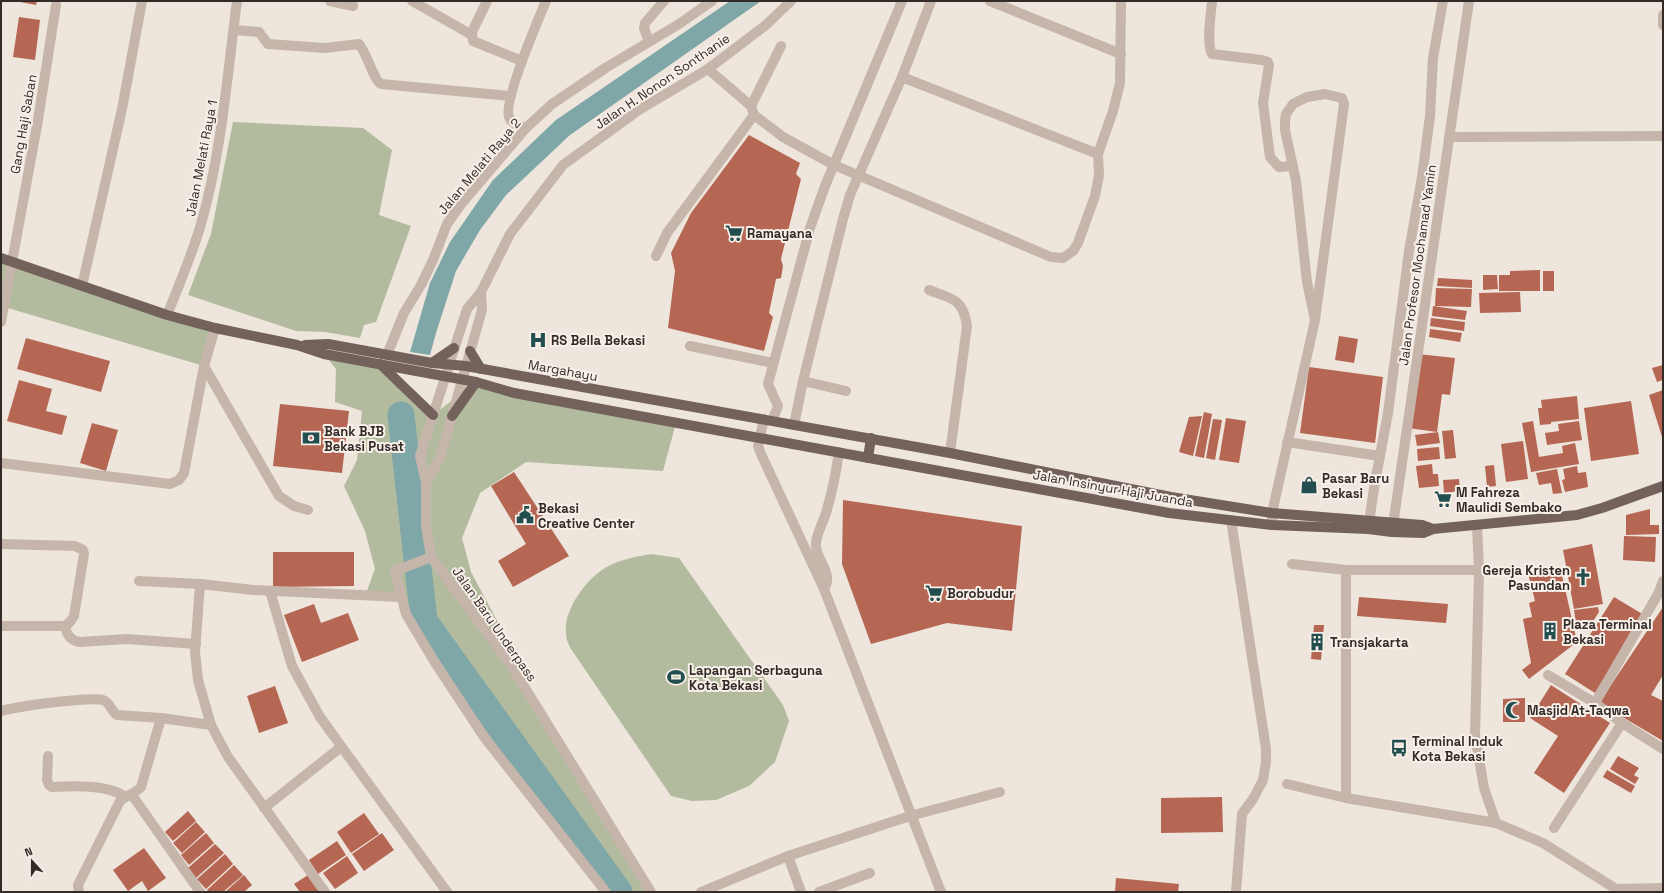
<svg xmlns="http://www.w3.org/2000/svg" width="1664" height="893" viewBox="0 0 1664 893" font-family="'Space Grotesk',sans-serif">
<style>
.green{fill:#b2bb9e}
.water{fill:#7fa7a7}
.lines{fill:none;stroke-linecap:round;stroke-linejoin:round}
.river{stroke:#7fa7a7;stroke-width:27}
.building{fill:#b56753}
.minor{stroke:#c5b5aa;stroke-width:10}
.major{stroke:#73625b;stroke-width:10}
.labels{text-anchor:middle;stroke-width:4;stroke-linejoin:round;paint-order:stroke}
.street-label{font-size:13px;fill:#332b28;stroke:#f7efe8}
.poi-label{font-size:13px;font-weight:bold;fill:#332b28;stroke:#f7efe8;text-anchor:start}
</style>
<rect width="100%" height="100%" fill="#eee5dc"/>
<!-- green -->
<g class="green">
<path d="M233 122 363 128 392 150 379 215 411 226 376 322 364 325 360 338 325 332 296 331 188 295 211 234Z"/>
<path d="M1 258 215 328 204 366 1 306Z"/>
<path d="M324 354 380 364 433 415 476 382 676 423 663 471 526 462 480 493 462 538 471 572 508 641 511 665 651 892H606L484 737 401 597 365 596 375 569 365 531 344 486 357 460 362 411 335 402 336 369Z"/>
<path d="M651 554 679 558 783 705 789 721 775 762 749 786 716 800 692 801 671 796 571 649C569 645 566 639 566 634 563 612 584 582 602 570 616 560 635 557 651 554Z"/>
</g>
<!-- water -->
<path class="water" d="M730 1H761L570 135 506 195 480 230 456 271 436 333 430 355 410 352 430 283 450 242 493 180 556 120Z"/>
<g class="lines">
<!-- river -->
<path class="river" d="M401 415 424 621 619 892"/>
</g>
<!-- building -->
<g class="building">
<path d="M15 1H37L36 5Z"/>
<path d="M19 17 40 20 35 60 13 57Z"/>
<path d="M749 135 800 163 796 174 801 179 781 259 783 266 781 278 776 279 769 313 773 317 764 351 668 328 675 271 671 253 691 213Z"/>
<path d="M1540 270V291H1499V275H1510V271Z"/>
<rect x="1543" y="271" width="11" height="20"/>
<path d="M1483 275H1497L1498 289 1483 290Z"/>
<path d="M1438 278 1472 280V288L1437 286Z"/>
<path d="M1436 288 1472 289 1471 307 1435 306Z"/>
<path d="M1520 292 1521 312 1480 313 1479 293Z"/>
<path d="M1433 306 1467 311 1465 320 1432 316Z"/>
<path d="M1431 318 1465 322 1464 331 1430 326Z"/>
<path d="M1430 329 1462 333 1460 342 1429 337Z"/>
<path d="M1339 336 1358 339 1354 363 1335 360Z"/>
<path d="M26 338 110 361 101 392 17 369Z"/>
<path d="M1418 354 1455 358 1450 395 1442 394 1437 432 1408 428Z"/>
<path d="M1663 365V380L1657 382 1652 368Z"/>
<path d="M1309 367 1383 377 1375 443 1300 433Z"/>
<path d="M19 380 52 389 46 411 67 416 62 435 7 421Z"/>
<path d="M1663 390V436L1662 437 1649 395Z"/>
<path d="M1577 396 1579 419 1551 422V424L1540 425 1538 408H1542L1541 400Z"/>
<path d="M1631 401 1639 454 1591 461 1584 408Z"/>
<path d="M280 404 349 411 342 473 273 466Z"/>
<path d="M1204 412 1212 414 1204 458 1195 456Z"/>
<path d="M1202 416 1193 456 1179 452 1189 417Z"/>
<path d="M1226 418 1246 421 1239 463 1219 460Z"/>
<path d="M1213 419 1222 420 1215 460 1206 458Z"/>
<path d="M1533 421 1539 457 1563 453 1562 446 1575 443 1579 464 1531 472 1522 423Z"/>
<path d="M1579 421 1582 440 1547 445 1545 433 1559 431 1558 424Z"/>
<path d="M92 423 118 430 106 471 80 463Z"/>
<path d="M1453 430 1456 458 1445 459 1442 431Z"/>
<path d="M1438 432 1440 443 1417 446 1415 435Z"/>
<path d="M1523 441 1528 479 1506 482 1501 444Z"/>
<path d="M1439 447 1440 459 1418 461 1417 449Z"/>
<path d="M1432 464 1433 474H1438L1439 486 1419 488 1416 466Z"/>
<path d="M1494 465 1496 486 1487 487 1485 466Z"/>
<path d="M1577 466 1578 473 1586 472 1588 487 1565 492 1562 480 1565 479 1563 469Z"/>
<path d="M1557 469 1562 493 1553 494 1551 483 1539 485 1536 473Z"/>
<path d="M514 472 569 556 513 587 498 561 526 544 491 486Z"/>
<path d="M1459 479 1460 491 1444 493 1443 480Z"/>
<path d="M843 500 1022 526 1012 631 947 623 871 644 842 564Z"/>
<path d="M1650 509V525H1659V534L1626 535V515Z"/>
<path d="M1624 536 1656 537 1655 562 1623 560Z"/>
<path d="M1592 544 1603 604 1574 609 1563 550Z"/>
<path d="M273 552H354V586L273 587Z"/>
<path d="M1560 566 1577 642 1529 679 1522 670 1531 663 1523 619 1532 617 1529 603 1535 601 1528 573Z"/>
<path d="M1359 597 1448 604 1446 623 1357 616Z"/>
<path d="M1614 597 1644 615 1595 693 1565 674Z"/>
<path d="M314 604 321 623 348 613 359 640 302 662 284 615Z"/>
<path d="M1598 607 1599 612 1590 626 1577 630 1574 610Z"/>
<path d="M1663 607V675L1651 695 1663 701V741L1599 703Z"/>
<path d="M1314 625H1324L1321 660 1311 659Z"/>
<path d="M1551 685 1610 723 1564 793 1534 773 1558 736 1530 718Z"/>
<path d="M275 686 288 723 259 733 247 696Z"/>
<path d="M1525 698V722H1503V699Z"/>
<path d="M1618 756 1639 768 1634 775 1639 778 1635 784 1610 769Z"/>
<path d="M1607 770 1635 786 1631 793 1603 777Z"/>
<path d="M1222 797 1223 832 1161 833V798Z"/>
<path d="M188 811 196 821 173 841 165 832Z"/>
<path d="M364 813 379 834 351 853 337 832Z"/>
<path d="M196 822 205 832 182 853 173 843Z"/>
<path d="M206 833 214 843 189 865 181 855Z"/>
<path d="M382 833 394 850 364 871 352 854Z"/>
<path d="M337 841 346 855 318 874 309 860Z"/>
<path d="M215 844 224 853 196 878 188 868Z"/>
<path d="M144 848 166 878 148 891 142 881 128 891 113 870Z"/>
<path d="M225 854 233 864 206 889 197 879Z"/>
<path d="M347 856 358 873 335 889 323 873Z"/>
<path d="M234 865 243 875 223 892H209L207 890Z"/>
<path d="M244 875 252 885 244 892H225Z"/>
<path d="M308 875 320 892H300L294 884Z"/>
<path d="M1116 878 1179 884 1178 892H1115Z"/>
</g>
<g class="lines">
<!-- minor -->
<g class="minor">
<path d="M330 1 353 6"/>
<path d="M412 1 472 35"/>
<path d="M487 1 472 32 473 41 522 61"/>
<path d="M990 1 1121 54"/>
<path d="M1212 1C1211 15 1206 43 1212 54L1262 60 1268 62 1269 65 1263 103 1270 157 1279 167 1293 166"/>
<path d="M1663 15V25"/>
<path d="M234 30 259 32 268 44 325 48 359 44C367 53 373 79 381 84L511 96"/>
<path d="M649 42 644 28 645 23 664 1"/>
<path d="M708 69 751 106 754 115 783 137 834 165 1051 257 1063 258 1073 251 1078 243 1095 196 1099 175 1098 154 1113 111 1120 83 1121 1"/>
<path d="M902 77 1098 154"/>
<path d="M751 106 781 46"/>
<path d="M526 128C519 126 512 124 509 117 503 102 538 20 546 1"/>
<path d="M1449 137 1663 136"/>
<path d="M656 256 667 233 754 115"/>
<path d="M82 286 122 109 142 1"/>
<path d="M929 290C952 299 963 298 967 326L950 453"/>
<path d="M167 315C179 285 192 255 201 224 222 151 227 76 237 1"/>
<path d="M1 322 38 120 56 5"/>
<path d="M690 346 773 363"/>
<path d="M387 355 404 313 421 285 433 260 447 224 462 203 526 128 552 104 607 67 679 24 712 1"/>
<path d="M204 366 279 496 294 506 308 510"/>
<path d="M803 381 846 391"/>
<path d="M764 419 758 446 761 454 824 589 941 892"/>
<path d="M772 421 778 406 768 384 810 228 825 186 902 1"/>
<path d="M794 425 803 381 843 219 850 195 902 77 931 1"/>
<path d="M1287 442 1380 456"/>
<path d="M1 463 170 484 179 480 184 473 204 366 215 328"/>
<path d="M426 482 440 458 482 310 481 292"/>
<path d="M1231 520 1266 749V762L1263 780 1253 799 1242 814 1236 892"/>
<path d="M1272 525V513L1315 320 1307 282 1296 181 1285 130V121L1286 114 1293 104 1307 97 1325 94 1342 98 1344 104 1315 320"/>
<path d="M1477 526 1479 570 1475 736 1484 788 1496 823 1543 843 1616 889 1618 892"/>
<path d="M1368 529 1375 482 1388 413 1409 251 1422 177 1430 116 1433 58 1443 1"/>
<path d="M1392 532 1469 1"/>
<path d="M1 544 75 546 83 550 84 554 74 616 70 622 65 626H1"/>
<path d="M431 557 395 571 406 614 434 661 484 737 606 892"/>
<path d="M1292 564 1346 570H1479"/>
<path d="M139 581 200 584 253 590 401 597"/>
<path d="M200 584 195 652 198 680 211 725 228 757 325 892"/>
<path d="M824 589C834 574 817 561 816 546 815 536 823 523 826 513 832 493 836 473 839 452"/>
<path d="M270 591 292 666 320 717 447 892"/>
<path d="M65 626C67 635 70 640 79 642L127 639 196 644"/>
<path d="M1548 675 1595 703 1622 723 1663 749"/>
<path d="M1595 703 1658 594 1663 581"/>
<path d="M1 711C26 705 52 702 78 700 85 700 96 698 103 700 110 702 111 711 117 715L161 718 211 725"/>
<path d="M48 756 47 780 49 785 52 787C72 786 108 784 125 797"/>
<path d="M1287 784 1346 798 1496 823"/>
<path d="M132 795 200 892"/>
<path d="M1346 798V570"/>
<path d="M264 808 341 747"/>
<path d="M1554 828 1622 723"/>
<path d="M788 856 801 892"/>
<path d="M1616 889 1663 888"/>
<path d="M79 892 78 885 120 801C127 795 134 794 141 787L161 718"/>
<path d="M651 892 511 665 431 557 426 526V482L420 456 467 309 481 292 510 234 563 165 639 110 708 69 766 25 791 1"/>
<path d="M701 892 788 856 910 816 1000 792"/>
<path d="M819 892 870 873"/>
</g>
<!-- major -->
<g class="major">
<path d="M1 258 167 315 215 328 297 345 324 354 476 382 514 393 1169 513 1272 525 1368 529 1392 532 1423 533 1433 529 1577 515 1602 508 1663 486"/>
<path d="M305 345 328 344 432 363 466 366 950 453 1171 497 1272 513 1422 525 1433 529"/>
<path d="M470 351 481 369"/>
<path d="M432 363 454 348"/>
<path d="M380 364 433 415"/>
<path d="M452 416 476 382"/>
<path d="M868 458 871 438"/>
</g>
</g>
<!-- icons -->
<defs>
<g id="supermarket-bare" transform="scale(1.38)"><path d="M-6-5.5h2.5l.6 2H6L4.5 2H-2.5L-4.4-4H-6ZM-1.5 3.2a1.3 1.3 0 1 0 .1 0ZM3 3.2a1.3 1.3 0 1 0 .1 0Z" fill="#234e4f" stroke="#f7efe8" stroke-width="2.5" paint-order="stroke"/></g>
<g id="hospital-bare" transform="scale(1.38)"><path d="M-5-5h3v3.5h4V-5h3V5h-3V1.5h-4V5h-3Z" fill="#234e4f" stroke="#f7efe8" stroke-width="2.5" paint-order="stroke"/></g>
<g id="bank-bare" transform="scale(1.38)"><path d="M-6-4H6V4H-6ZM0-2.3a2.3 2.3 0 1 0 0 4.6a2.3 2.3 0 1 0 0-4.6Z" fill="#234e4f" stroke="#f7efe8" stroke-width="2.5" paint-order="stroke"/></g>
<g id="shop-bare" transform="scale(1.38)"><path d="M-5-2.5h2.3a2.7 3.5 0 0 1 5.4 0H5L5.5 6h-11ZM-1.5-2.5h3a1.5 2.3 0 0 0-3 0Z" fill="#234e4f" stroke="#f7efe8" stroke-width="2.5" paint-order="stroke"/></g>
<g id="civic-bare" transform="scale(1.38)"><path d="M-.6-6.5H3V-4.5H.6V-3L4-1V1h2V6H-6V1h2V-1L-.6-3ZM-1.2 2.5V6h2.4V2.5Z" fill="#234e4f" stroke="#f7efe8" stroke-width="2.5" paint-order="stroke"/></g>
<g id="church-bare" transform="scale(1.38)"><path d="M-1.2-6h2.4v3.5h3.3v2.4h-3.3V6h-2.4V-.1h-3.3v-2.4h3.3Z" fill="#234e4f" stroke="#f7efe8" stroke-width="2.5" paint-order="stroke"/></g>
<g id="building-bare" transform="scale(1.38)"><path d="M-4-6H4V6H1V3H-1V6H-4ZM-2.5-4.3h1.7v1.8h-1.7ZM.8-4.3h1.7v1.8H.8ZM-2.5-1h1.7V.8h-1.7ZM.8-1h1.7V.8H.8Z" fill="#234e4f" stroke="#f7efe8" stroke-width="2.5" paint-order="stroke"/></g>
<g id="stadium-bare" transform="scale(1.38)"><path d="M0-5a6.5 5 0 1 0 0 10a6.5 5 0 1 0 0-10ZM-3.5-1.8h7v3.6h-7Z" fill="#234e4f" stroke="#f7efe8" stroke-width="2.5" paint-order="stroke"/></g>
<g id="mosque-bare" transform="scale(1.38)"><path d="M3.5-4.9A6 6 0 1 0 3.5 4.9A5 5 0 1 1 3.5-4.9Z" fill="#234e4f" stroke="#f7efe8" stroke-width="2.5" paint-order="stroke"/></g>
<g id="bus-bare" transform="scale(1.38)"><path d="M-5-6H5V4H4V6H2V4H-2V6H-4V4H-5ZM-3.5-4V0h7V-4ZM-3.5 1.2v1.5H-2V1.2ZM2 1.2v1.5H3.5V1.2Z" fill="#234e4f" stroke="#f7efe8" stroke-width="2.5" paint-order="stroke"/></g>
</defs>
<g fill-rule="evenodd">
<use href="#supermarket-bare" x="734" y="233"/>
<use href="#hospital-bare" x="538" y="340"/>
<use href="#bank-bare" x="311" y="438"/>
<use href="#shop-bare" x="1309" y="485"/>
<use href="#supermarket-bare" x="1443" y="499"/>
<use href="#civic-bare" x="525" y="515"/>
<use href="#church-bare" x="1583" y="577"/>
<use href="#supermarket-bare" x="934" y="593"/>
<use href="#building-bare" x="1550" y="631"/>
<use href="#building-bare" x="1317" y="642"/>
<use href="#stadium-bare" x="676" y="677"/>
<use href="#mosque-bare" x="1514" y="710"/>
<use href="#bus-bare" x="1399" y="748"/>
</g>
<g class="labels">
<!-- street labels -->
<g class="street-label">
<text transform="translate(662 81) rotate(-34)" y="5">Jalan H. Nonon Sonthanie</text>
<text transform="translate(23 124) rotate(-80)" y="5">Gang Haji Saban</text>
<text transform="translate(201 158) rotate(-79)" y="5">Jalan Melati Raya 1</text>
<text transform="translate(479 166) rotate(-50)" y="5">Jalan Melati Raya 2</text>
<text transform="translate(1417 265) rotate(-82)" y="5">Jalan Profesor Mochamad Yamin</text>
<text transform="translate(563 370) rotate(10)" y="5">Margahayu</text>
<text transform="translate(1113 488) rotate(10)" y="5">Jalan Insinyur Haji Juanda</text>
<text transform="translate(495 624) rotate(55)" y="5">Jalan Baru Underpass</text>
</g>
<!-- poi labels -->
<g class="poi-label">
<text x="747" y="238">Ramayana</text>
<text x="551" y="345">RS Bella Bekasi</text>
<text x="324" y="436">Bank BJB<tspan x="324" dy="15">Bekasi Pusat</tspan></text>
<text x="1322" y="483">Pasar Baru<tspan x="1322" dy="15">Bekasi</tspan></text>
<text x="1456" y="497">M Fahreza<tspan x="1456" dy="15">Maulidi Sembako</tspan></text>
<text x="538" y="513">Bekasi<tspan x="538" dy="15">Creative Center</tspan></text>
<text x="1570" y="575" text-anchor="end">Gereja Kristen<tspan x="1570" dy="15">Pasundan</tspan></text>
<text x="947" y="598">Borobudur</text>
<text x="1563" y="629">Plaza Terminal<tspan x="1563" dy="15">Bekasi</tspan></text>
<text x="1330" y="647">Transjakarta</text>
<text x="689" y="675">Lapangan Serbaguna<tspan x="689" dy="15">Kota Bekasi</tspan></text>
<text x="1527" y="715">Masjid At-Taqwa</text>
<text x="1412" y="746">Terminal Induk<tspan x="1412" dy="15">Kota Bekasi</tspan></text>
</g>
</g>
<!-- border -->
<rect width="1664" height="893" fill="none" stroke="#332b28" stroke-width="4"/>
<!-- north arrow -->
<g transform="translate(32 861) rotate(339)" stroke="#f7efe8" stroke-width="3" paint-order="stroke">
<path d="M0-3L7 15L0 10L-7 15Z" fill="#332b28"/>
<text y="-6" font-size="11" font-weight="bold" text-anchor="middle" fill="#332b28">N</text>
</g>
</svg>
